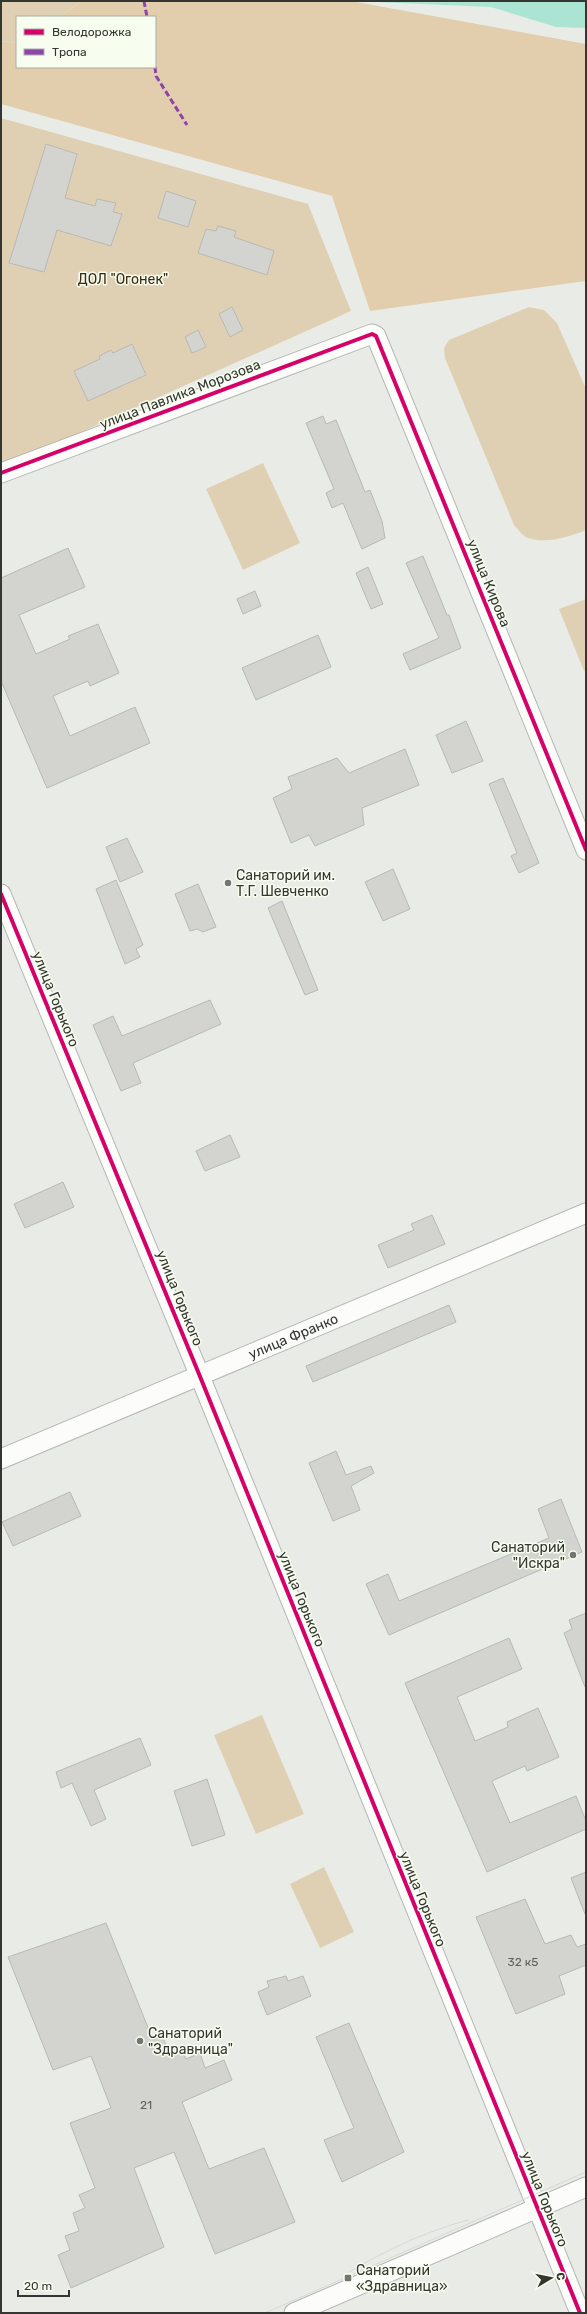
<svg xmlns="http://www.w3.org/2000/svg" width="587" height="2314" viewBox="0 0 587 2314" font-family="Rubik,sans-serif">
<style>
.green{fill:#e0d0b3}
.forest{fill:#e2cead}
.water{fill:#abe4d2}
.building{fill:#d3d4cf;stroke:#b8b9b3}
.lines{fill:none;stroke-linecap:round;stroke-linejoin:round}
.minor-casing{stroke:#b5b7b2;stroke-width:21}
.minor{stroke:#fcfcfb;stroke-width:19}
.tram{stroke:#d6d8d5;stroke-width:1}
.quiet{stroke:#8e44ad;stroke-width:3;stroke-dasharray:6 3;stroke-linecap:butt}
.cycleway-casing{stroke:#f7fdef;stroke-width:6}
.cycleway{stroke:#d6006c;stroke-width:4}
.poi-dot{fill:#737670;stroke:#f7fdef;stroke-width:1.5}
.labels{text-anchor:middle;stroke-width:3;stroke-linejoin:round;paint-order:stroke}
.number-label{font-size:12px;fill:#5e5f5a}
.park-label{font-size:14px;fill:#39290f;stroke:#f7fdef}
.street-label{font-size:14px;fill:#343631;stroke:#f7fdef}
.poi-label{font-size:14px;fill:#343631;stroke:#f7fdef;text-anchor:start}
</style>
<rect width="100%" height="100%" fill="#e9ece6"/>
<!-- green -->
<g class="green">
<path d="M1 1H82L59 17H17V43L1 41Z"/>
<path d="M1 118 308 204 351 311 1 468Z"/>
<path d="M529 307 544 310 557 323 586 389V530C569 537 547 544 528 538 523 537 518 529 514 525L445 358 444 348 449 340Z"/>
<path d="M263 463 300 543 243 570 206 489Z"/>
<path d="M586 599V670L584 671 559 609Z"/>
<path d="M262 1715 304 1814 256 1834 214 1735Z"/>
<path d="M324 1867 354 1932 320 1948 290 1884Z"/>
</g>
<!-- forest -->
<path class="forest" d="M82 1H351L586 44V281L370 311 332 196 1 104V41L17 43V67H155V17H59Z"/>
<!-- water -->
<path class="water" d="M353 1H586V28L556 27 491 7Z"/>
<!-- building -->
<g class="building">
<path d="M46 144 77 154 65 198 95 206 97 199 116 203 113 212 122 214 111 246 57 230 44 272 9 263Z"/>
<path d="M166 191 196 201 188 227 158 218Z"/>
<path d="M218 226 236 231 234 237 274 251 267 275 198 253 206 229 216 231Z"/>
<path d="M232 307 243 330 230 337 219 314Z"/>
<path d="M198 330 206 347 192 353 185 337Z"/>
<path d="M132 344 146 375 88 401 74 371 100 359 99 356 111 350 113 353Z"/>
<path d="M323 416 326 424 336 420 365 492 370 490 382 521 385 538 362 549 343 503 332 508 326 493 334 489 306 423Z"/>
<path d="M68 548 85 587 19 615 36 654 70 639 68 636 98 624 119 673 90 686 88 681 53 696 70 736 135 707 150 743 47 788 1 681V578Z"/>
<path d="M423 556 447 615H449L461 648 410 670 403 654 439 638 406 563Z"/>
<path d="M368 567 383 604 371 609 356 573Z"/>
<path d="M255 591 261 606 243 614 237 599Z"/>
<path d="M318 635 331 667 256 700 242 668Z"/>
<path d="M466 721 483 761 452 773 436 735Z"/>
<path d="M405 749 419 785 362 808 364 825 315 846 309 835 291 843 273 798 292 789 288 777 337 758 349 773Z"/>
<path d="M503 778 539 863 519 873 511 856 517 853 489 784Z"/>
<path d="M127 838 143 872 120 882 106 847Z"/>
<path d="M393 869 410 909 383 921 365 882Z"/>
<path d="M116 880 143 945 136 949 140 957 125 964 96 889Z"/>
<path d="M198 884 216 927 203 932 197 929 190 931 175 894Z"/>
<path d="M282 901 318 990 305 995 268 908Z"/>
<path d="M210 1000 221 1024 133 1063 141 1083 121 1091 93 1025 113 1016 122 1036Z"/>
<path d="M230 1135 240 1157 205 1171 196 1151Z"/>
<path d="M63 1182 74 1207 25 1228 14 1204Z"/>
<path d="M432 1215 445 1244 388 1268 378 1245 414 1230 411 1224Z"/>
<path d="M449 1305 456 1322 313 1382 306 1366Z"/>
<path d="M336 1451 346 1475 371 1466 374 1473 351 1486 360 1510 333 1521 309 1463Z"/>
<path d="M70 1492 81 1516 13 1546 2 1522Z"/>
<path d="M561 1499 582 1552 389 1635 366 1584 388 1574 399 1601 549 1538 538 1509Z"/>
<path d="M586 1613V1687H585L564 1633 572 1629 569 1620Z"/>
<path d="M509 1638 522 1669 457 1697 475 1741 508 1727 507 1722 538 1708 559 1757 527 1771 525 1766 492 1781 510 1823 576 1796 586 1821V1829L487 1872 405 1683Z"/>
<path d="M140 1738 151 1765 94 1790 106 1819 91 1826 72 1783 61 1788 56 1772Z"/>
<path d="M207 1779 225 1835 192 1846 174 1791Z"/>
<path d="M586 1872V1914H585L571 1878Z"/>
<path d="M525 1899 545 1944 571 1935 577 1947 586 1944V1965L559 1976 565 1994 516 2014 476 1917Z"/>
<path d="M106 1923 153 2040 162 2035 168 2050 180 2046 186 2059 200 2053 205 2068 224 2060 232 2080 182 2102 209 2169 264 2148 295 2222 215 2254 174 2152 134 2168 164 2247 71 2288 58 2255 70 2250 65 2236 79 2231 73 2213 85 2208 79 2195 95 2188 70 2123 111 2108 91 2056 53 2070 8 1957Z"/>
<path d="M286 1976 288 1981 303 1976 311 1996 267 2015 258 1992 269 1987 267 1981Z"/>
<path d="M349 2023 404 2152 342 2182 324 2140 354 2128 316 2037Z"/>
</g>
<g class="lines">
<!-- minor casing -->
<g class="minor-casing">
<g id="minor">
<path d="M1 473 372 334 376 336 586 850"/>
<path d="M1 894 199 1374 580 2313"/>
<path id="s1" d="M1 1459 586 1213"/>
<path d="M294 2313 586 2187"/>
</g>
</g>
<!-- minor -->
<use href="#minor" class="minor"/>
<!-- tram -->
<g class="tram">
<path d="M349 2272C386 2250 427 2231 468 2220"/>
<path d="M265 2313 586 2172"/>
</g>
<!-- quiet -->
<g class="quiet">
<path d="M144 1 147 17"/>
<path d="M155 67 156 76 187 125"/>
</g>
<!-- cycleway casing -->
<g class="cycleway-casing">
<g id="cycleway">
<path d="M1 473 372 334 376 336 586 850"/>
<path d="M1 894 199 1374 580 2313"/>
</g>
</g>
<!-- cycleway -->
<use href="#cycleway" class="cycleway"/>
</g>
<!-- markers -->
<g class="poi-dot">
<circle cx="228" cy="883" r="4"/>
<circle cx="573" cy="1555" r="4"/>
<circle cx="140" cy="2041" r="4"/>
<rect x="344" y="2274" width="8" height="8" rx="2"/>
</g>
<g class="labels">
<!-- number labels -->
<g class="number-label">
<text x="523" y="1966">32 к5</text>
<text x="146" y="2109">21</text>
</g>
<!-- park labels -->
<g class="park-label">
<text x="123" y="284">ДОЛ "Огонек"</text>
</g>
<!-- street labels -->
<g class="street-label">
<text transform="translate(180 394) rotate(-21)" y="5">улица Павлика Морозова</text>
<text transform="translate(489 583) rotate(68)" y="5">улица Кирова</text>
<text transform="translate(56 999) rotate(68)" y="5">улица Горького</text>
<text transform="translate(180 1298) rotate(68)" y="5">улица Горького</text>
<text dy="5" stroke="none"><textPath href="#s1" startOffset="317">улица Франко</textPath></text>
<text transform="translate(302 1599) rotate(68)" y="5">улица Горького</text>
<text transform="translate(423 1899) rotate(68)" y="5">улица Горького</text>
<text transform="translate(545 2199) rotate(68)" y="5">улица Горького</text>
</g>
<!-- poi labels -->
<g class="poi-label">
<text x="236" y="880">Санаторий им.<tspan x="236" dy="16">Т.Г. Шевченко</tspan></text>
<text x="565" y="1552" text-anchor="end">Санаторий<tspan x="565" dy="16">"Искра"</tspan></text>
<text x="148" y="2038">Санаторий<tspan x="148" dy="16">"Здравница"</tspan></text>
<text x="356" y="2275">Санаторий<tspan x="356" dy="16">«Здравница»</tspan></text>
</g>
</g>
<!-- border -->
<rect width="587" height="2314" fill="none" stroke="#343631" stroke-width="4"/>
<!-- legend -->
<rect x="16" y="16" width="140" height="52" fill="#f7fdef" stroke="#a9ada3"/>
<rect x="24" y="29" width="20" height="6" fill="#d6006c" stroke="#a9ada3"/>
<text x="52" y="36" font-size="12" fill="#343631">Велодорожка</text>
<rect x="24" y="49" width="20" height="6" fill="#8e44ad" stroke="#a9ada3"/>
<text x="52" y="56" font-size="12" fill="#343631">Тропа</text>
<!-- north arrow -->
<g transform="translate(551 2278) rotate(80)" stroke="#f7fdef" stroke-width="3" paint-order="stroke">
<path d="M0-3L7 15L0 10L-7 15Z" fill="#343631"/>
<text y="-6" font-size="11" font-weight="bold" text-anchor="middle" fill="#343631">С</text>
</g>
<!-- scale -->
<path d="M18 2290v6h51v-6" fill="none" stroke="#343631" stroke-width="2"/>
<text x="24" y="2290" font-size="12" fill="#343631" stroke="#f7fdef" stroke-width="3" paint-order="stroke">20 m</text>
</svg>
